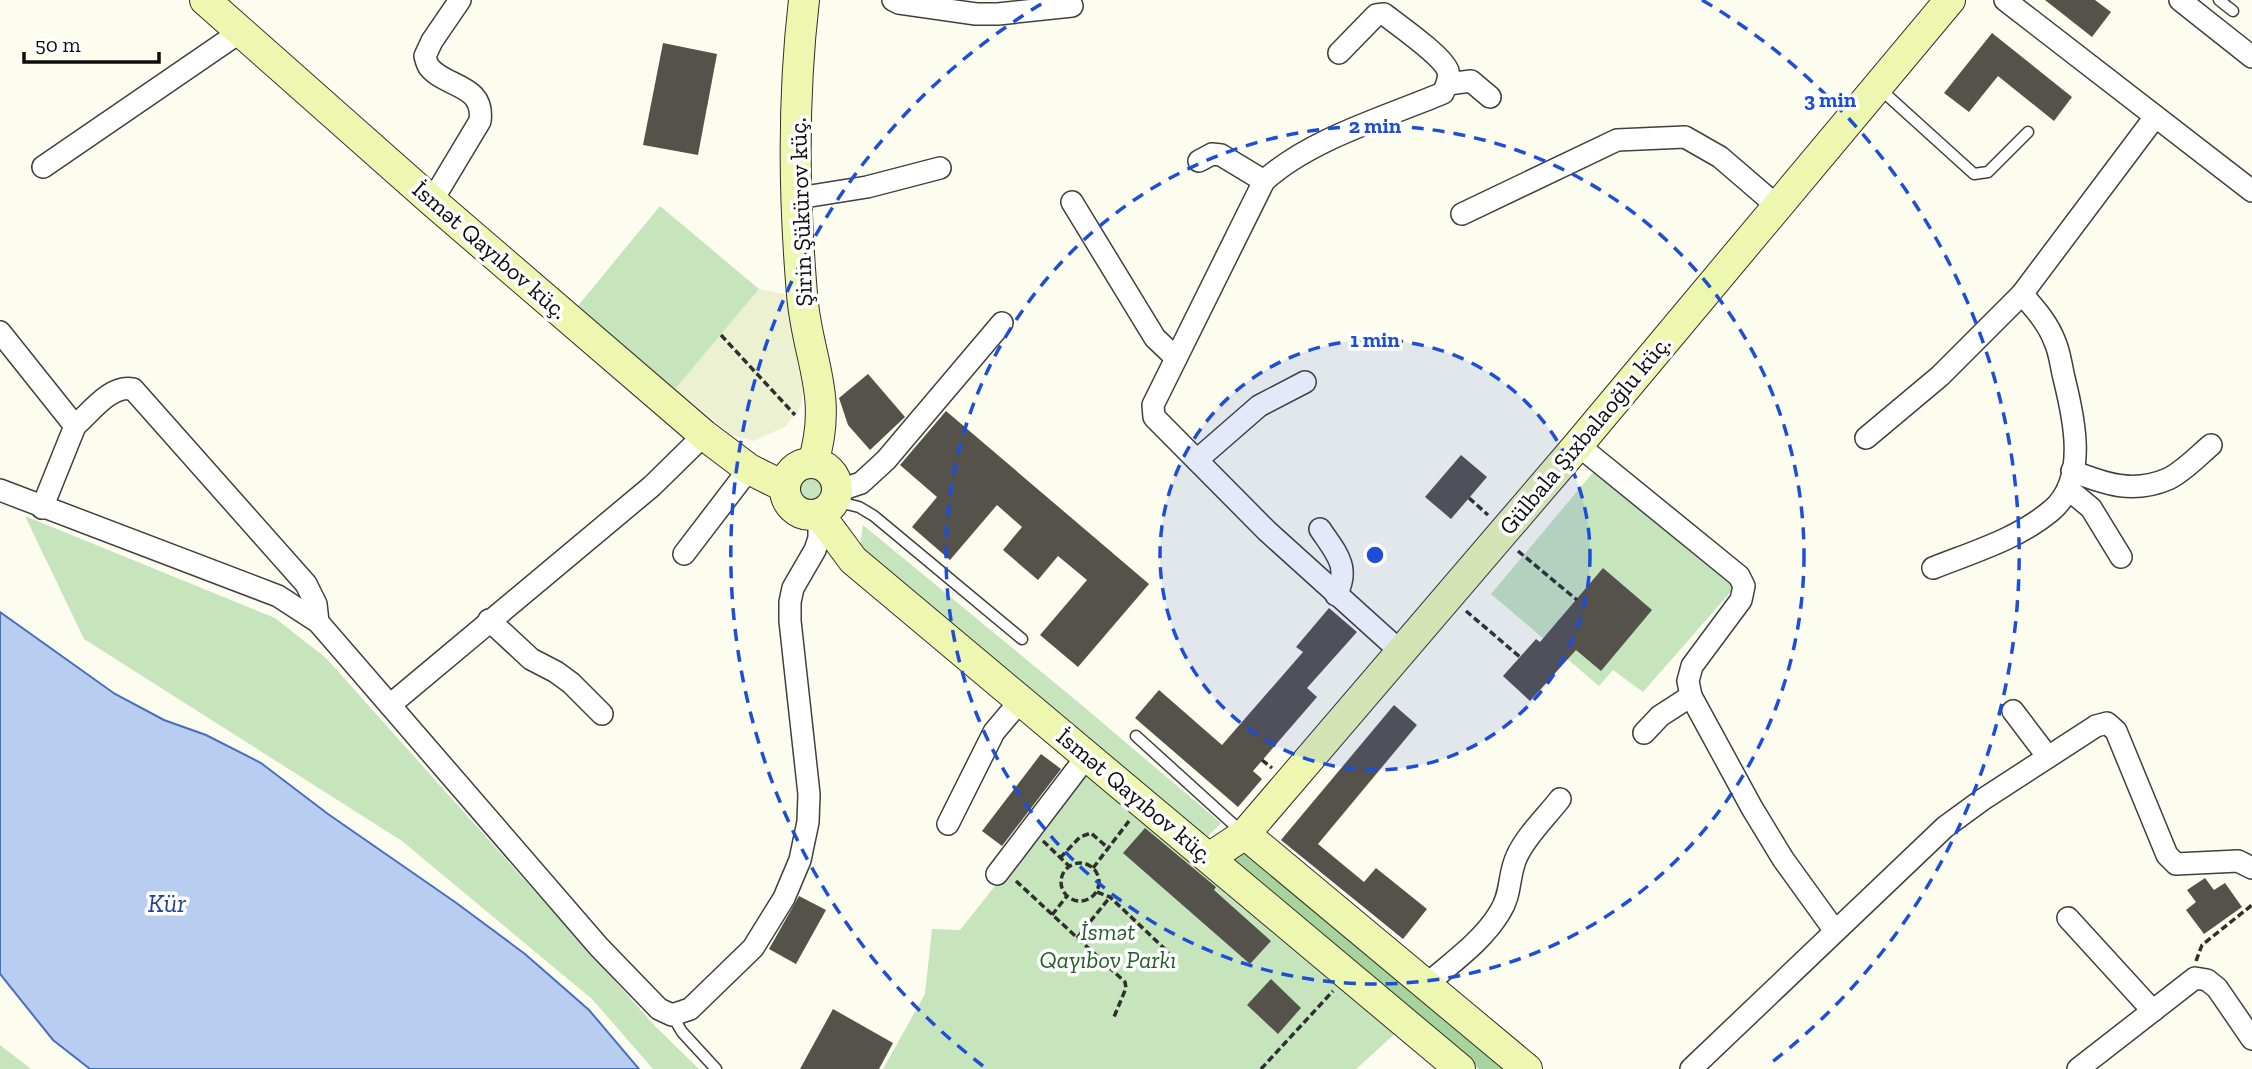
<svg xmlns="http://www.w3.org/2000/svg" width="2252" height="1069" viewBox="0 0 2252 1069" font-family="'Zilla Slab',serif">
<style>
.farmland{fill:#ecf1d1}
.green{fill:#c6e5bc}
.forest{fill:#a7d49d}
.water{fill:#b9cdf0;stroke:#466fc1;stroke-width:2}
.building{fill:#55514b}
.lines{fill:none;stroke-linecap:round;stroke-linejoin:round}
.lane-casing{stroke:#404040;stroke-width:13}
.street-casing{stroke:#404040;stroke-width:24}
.secondary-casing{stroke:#2f2f2f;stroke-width:32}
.path{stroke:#2f2f2f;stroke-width:3.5;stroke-dasharray:7 3.5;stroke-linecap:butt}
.lane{stroke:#fff;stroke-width:10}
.street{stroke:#fff;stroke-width:21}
.secondary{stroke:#edf7b0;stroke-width:30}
.ring{fill:none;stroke:#1d4ed8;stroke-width:3.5;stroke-dasharray:12 9}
.labels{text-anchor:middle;stroke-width:7;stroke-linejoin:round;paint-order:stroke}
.street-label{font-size:24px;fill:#0d0d0d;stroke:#fff}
.park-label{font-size:24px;font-style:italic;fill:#245f27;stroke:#fff}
.water-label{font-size:26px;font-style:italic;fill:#224494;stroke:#fff}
.centre{fill:#1d4ed8;stroke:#fff;stroke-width:3.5}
.ring-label{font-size:21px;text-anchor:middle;font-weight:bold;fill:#1d4ed8;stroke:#fff;stroke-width:7;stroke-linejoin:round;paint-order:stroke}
</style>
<rect width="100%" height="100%" fill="#fdfdef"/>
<!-- farmland -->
<path class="farmland" d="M759 289 785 294 805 384 800 408 786 426 754 441 732 435 675 389Z"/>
<!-- green -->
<g class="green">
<path d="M660 206 759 289 675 389 577 307Z"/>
<path d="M1595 470 1735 587 1643 692 1613 670 1599 686 1491 594Z"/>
<circle cx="811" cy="489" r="14"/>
<path d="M25 516 275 618 326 658 656 1027 699 1069H653L592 999 402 841 84 639Z"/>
<path d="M863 525 1078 702 1221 823 1203 841 859 552Z"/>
<path d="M1089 768 1398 1031 1356 1069H883L925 994 932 929 960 930Z"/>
<path d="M0 1045 31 1069H0Z"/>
</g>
<!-- forest -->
<path class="forest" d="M1246 849 1509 1069H1479L1227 861Z"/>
<!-- water -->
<path class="water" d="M0 612 115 694 164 720 206 735 261 763 328 814 455 902 525 954 589 1010 639 1069H90L53 1040 0 974Z"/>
<!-- building -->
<g class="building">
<path d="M2045 0H2095L2111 12 2092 37Z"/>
<path d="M1992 33 2072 97 2054 121 1998 76 1969 112 1944 93Z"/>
<path d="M663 43 717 54 698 155 643 145Z"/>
<path d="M868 374 905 417 870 450 848 425 839 398Z"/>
<path d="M946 411 1149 584 1078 667 1040 635 1087 580 1058 556 1038 580 1003 550 1022 527 997 505 950 560 912 527 937 497 900 465Z"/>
<path d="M1461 455 1487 477 1451 519 1425 497Z"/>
<path d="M1603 568 1652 610 1601 671 1576 650 1530 701 1503 676 1536 639 1540 642Z"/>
<path d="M1329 608 1357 632 1307 688 1317 697 1253 771 1262 779 1238 807 1135 718 1159 690 1222 745 1303 652 1296 647Z"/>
<path d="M1394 705 1417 725 1318 844 1364 882 1376 868 1427 909 1403 939 1281 840Z"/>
<path d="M1041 754 1061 769 1002 846 982 831Z"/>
<path d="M1145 828 1216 887 1214 890 1271 941 1250 964 1123 853Z"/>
<path d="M2205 878 2214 890 2225 883 2242 907 2204 934 2186 910 2196 902 2187 890Z"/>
<path d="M799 896 826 910 796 964 769 949Z"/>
<path d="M1271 979 1301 1008 1278 1034 1247 1005Z"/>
<path d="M833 1009 893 1043 879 1069H800Z"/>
</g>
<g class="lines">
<!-- lane casing -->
<g class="lane-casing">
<g id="lane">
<path d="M2219 0 2233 11"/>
<path d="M1879 88 1974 174 1988 172 2028 132"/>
<path d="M835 501 859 507 874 516 1022 639"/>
<path d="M1136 736 1243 833"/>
<path d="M672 1015 682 1032 716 1069"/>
</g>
</g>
<!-- street casing -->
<g class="street-casing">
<g id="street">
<path d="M893 0 899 3 976 14H998L1072 6"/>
<path d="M2005 0 2252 191"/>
<path d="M2180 0 2252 57"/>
<path d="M1339 53 1376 15 1384 14C1398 25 1443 56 1448 71 1450 79 1446 86 1443 93 1386 117 1310 139 1264 181L1153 405 1154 417 1267 531 1401 652"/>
<path d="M1448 84 1471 81 1490 97"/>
<path d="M1199 161 1212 154 1221 155 1264 181"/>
<path d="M43 167 240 32"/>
<path d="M798 198 867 187 940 168"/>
<path d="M432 201 480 121C485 84 446 88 429 67 427 64 426 60 425 56L432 41 460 0"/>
<path d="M1072 202 1155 338 1176 358"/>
<path d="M1462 214 1617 140 1685 137 1720 157 1777 206"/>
<path d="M0 332 75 426 42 508"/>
<path d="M75 426C91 412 111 384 133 389L306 584 316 604 318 622"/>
<path d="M1866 438 1940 376 2022 294 2155 117"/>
<path d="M1578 445 1739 576 1744 586 1741 600 1692 666 1688 681 1691 696 1752 808 1783 859 1835 931"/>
<path d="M1197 460 1259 406 1305 382"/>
<path d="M2072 471C2105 484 2133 494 2168 479 2183 472 2198 456 2211 445"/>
<path d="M2068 489 2091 508 2121 557"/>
<path d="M0 490 278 596 318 622 599 947 659 1009 672 1015 690 1009 753 948 784 898 800 860 808 822 809 794 790 621V602L793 588 815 550 819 538V514"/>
<path d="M837 491 861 483 886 460 1002 323"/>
<path d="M1320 529C1336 553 1351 567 1336 595"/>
<path d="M684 554 749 469"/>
<path d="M1933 568C1973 552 2018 539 2052 510 2088 479 2074 418 2064 378 2061 366 2060 353 2055 342 2048 323 2035 309 2022 294"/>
<path d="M489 620 531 659 556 672 571 683 602 714"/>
<path d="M390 705 652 486 704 435"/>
<path d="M2013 711 2048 757"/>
<path d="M1644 733 1660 716 1691 696"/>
<path d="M948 824 994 732 1021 700"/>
<path d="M997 874 1087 756"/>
<path d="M2068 918 2153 1011"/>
<path d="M1426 985C1451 963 1483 941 1500 912 1512 894 1508 874 1517 856 1526 836 1546 817 1560 799"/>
<path d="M1691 1069 1945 827 1982 800 2096 726 2107 723 2116 731 2167 855 2176 864 2238 861 2252 868"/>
<path d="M2078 1069 2195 978 2207 980 2217 988 2252 1039"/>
</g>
</g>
<!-- secondary casing -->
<g class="secondary-casing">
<g id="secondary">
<path d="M205 0 432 201 704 435 749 469 785 487"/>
<path d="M804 0C793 94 794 200 802 294 807 359 834 394 813 463"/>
<circle cx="811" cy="489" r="26"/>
<path d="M819 514 853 560 1460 1069"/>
<path d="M1245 834 1527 1069"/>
<path d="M1209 858 1245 834 1578 445 1950 0"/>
</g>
</g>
<!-- path -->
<g class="path">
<path d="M721 335 795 415"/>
<path d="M1469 498 1488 515"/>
<path d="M1518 551 1577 600"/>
<path d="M1466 611 1520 657"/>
<path d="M1262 760 1272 768"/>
<path d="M1043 841 1069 866"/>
<path d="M1060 858 1080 837 1091 833 1108 848"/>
<circle cx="1080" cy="882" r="19"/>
<path d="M1093 868 1129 821"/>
<path d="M1016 881 1125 982 1126 988 1114 1017"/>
<path d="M1097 892 1110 897 1169 953"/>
<path d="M1052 915 1067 896"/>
<path d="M1077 938 1110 897"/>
<path d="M2196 961 2202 945 2252 905"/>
<path d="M1261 1069 1333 991"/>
</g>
<!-- lane -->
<use href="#lane" class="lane"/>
<!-- street -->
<use href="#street" class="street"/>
<!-- secondary -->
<use href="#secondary" class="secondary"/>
</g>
<!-- distance rings -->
<circle cx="1375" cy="555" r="215" fill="#1d4ed8" fill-opacity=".12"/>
<g class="ring">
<circle cx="1375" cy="555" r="215"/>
<circle cx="1375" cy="555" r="429"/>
<path d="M983 1066A644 644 0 0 1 1048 0M1702 0A644 644 0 0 1 1767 1066"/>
</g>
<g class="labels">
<!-- street labels -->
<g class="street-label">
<text transform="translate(801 212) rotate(-92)" y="8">Şirin Şükürov küç.</text>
<text transform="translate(490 250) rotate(41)" y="8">İsmət Qayıbov küç.</text>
<text transform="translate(1585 435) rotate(-50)" y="8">Gülbala Şıxbalaoğlu küç.</text>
<text transform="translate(1135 796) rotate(40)" y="8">İsmət Qayıbov küç.</text>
</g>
<!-- park labels -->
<g class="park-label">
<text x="1108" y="940">İsmət<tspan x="1108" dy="28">Qayıbov Parkı</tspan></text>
</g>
<!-- water labels -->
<g class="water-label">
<text x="167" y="912">Kür</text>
</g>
</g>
<circle cx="1375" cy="555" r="10" class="centre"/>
<g class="ring-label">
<text x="1830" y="107">3 min</text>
<text x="1375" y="133">2 min</text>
<text x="1375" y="347">1 min</text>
</g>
<!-- scale -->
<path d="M24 52v10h135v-10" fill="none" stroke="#0d0d0d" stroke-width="3.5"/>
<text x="35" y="52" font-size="21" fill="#0d0d0d" stroke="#ffffff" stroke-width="5" paint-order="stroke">50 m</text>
</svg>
